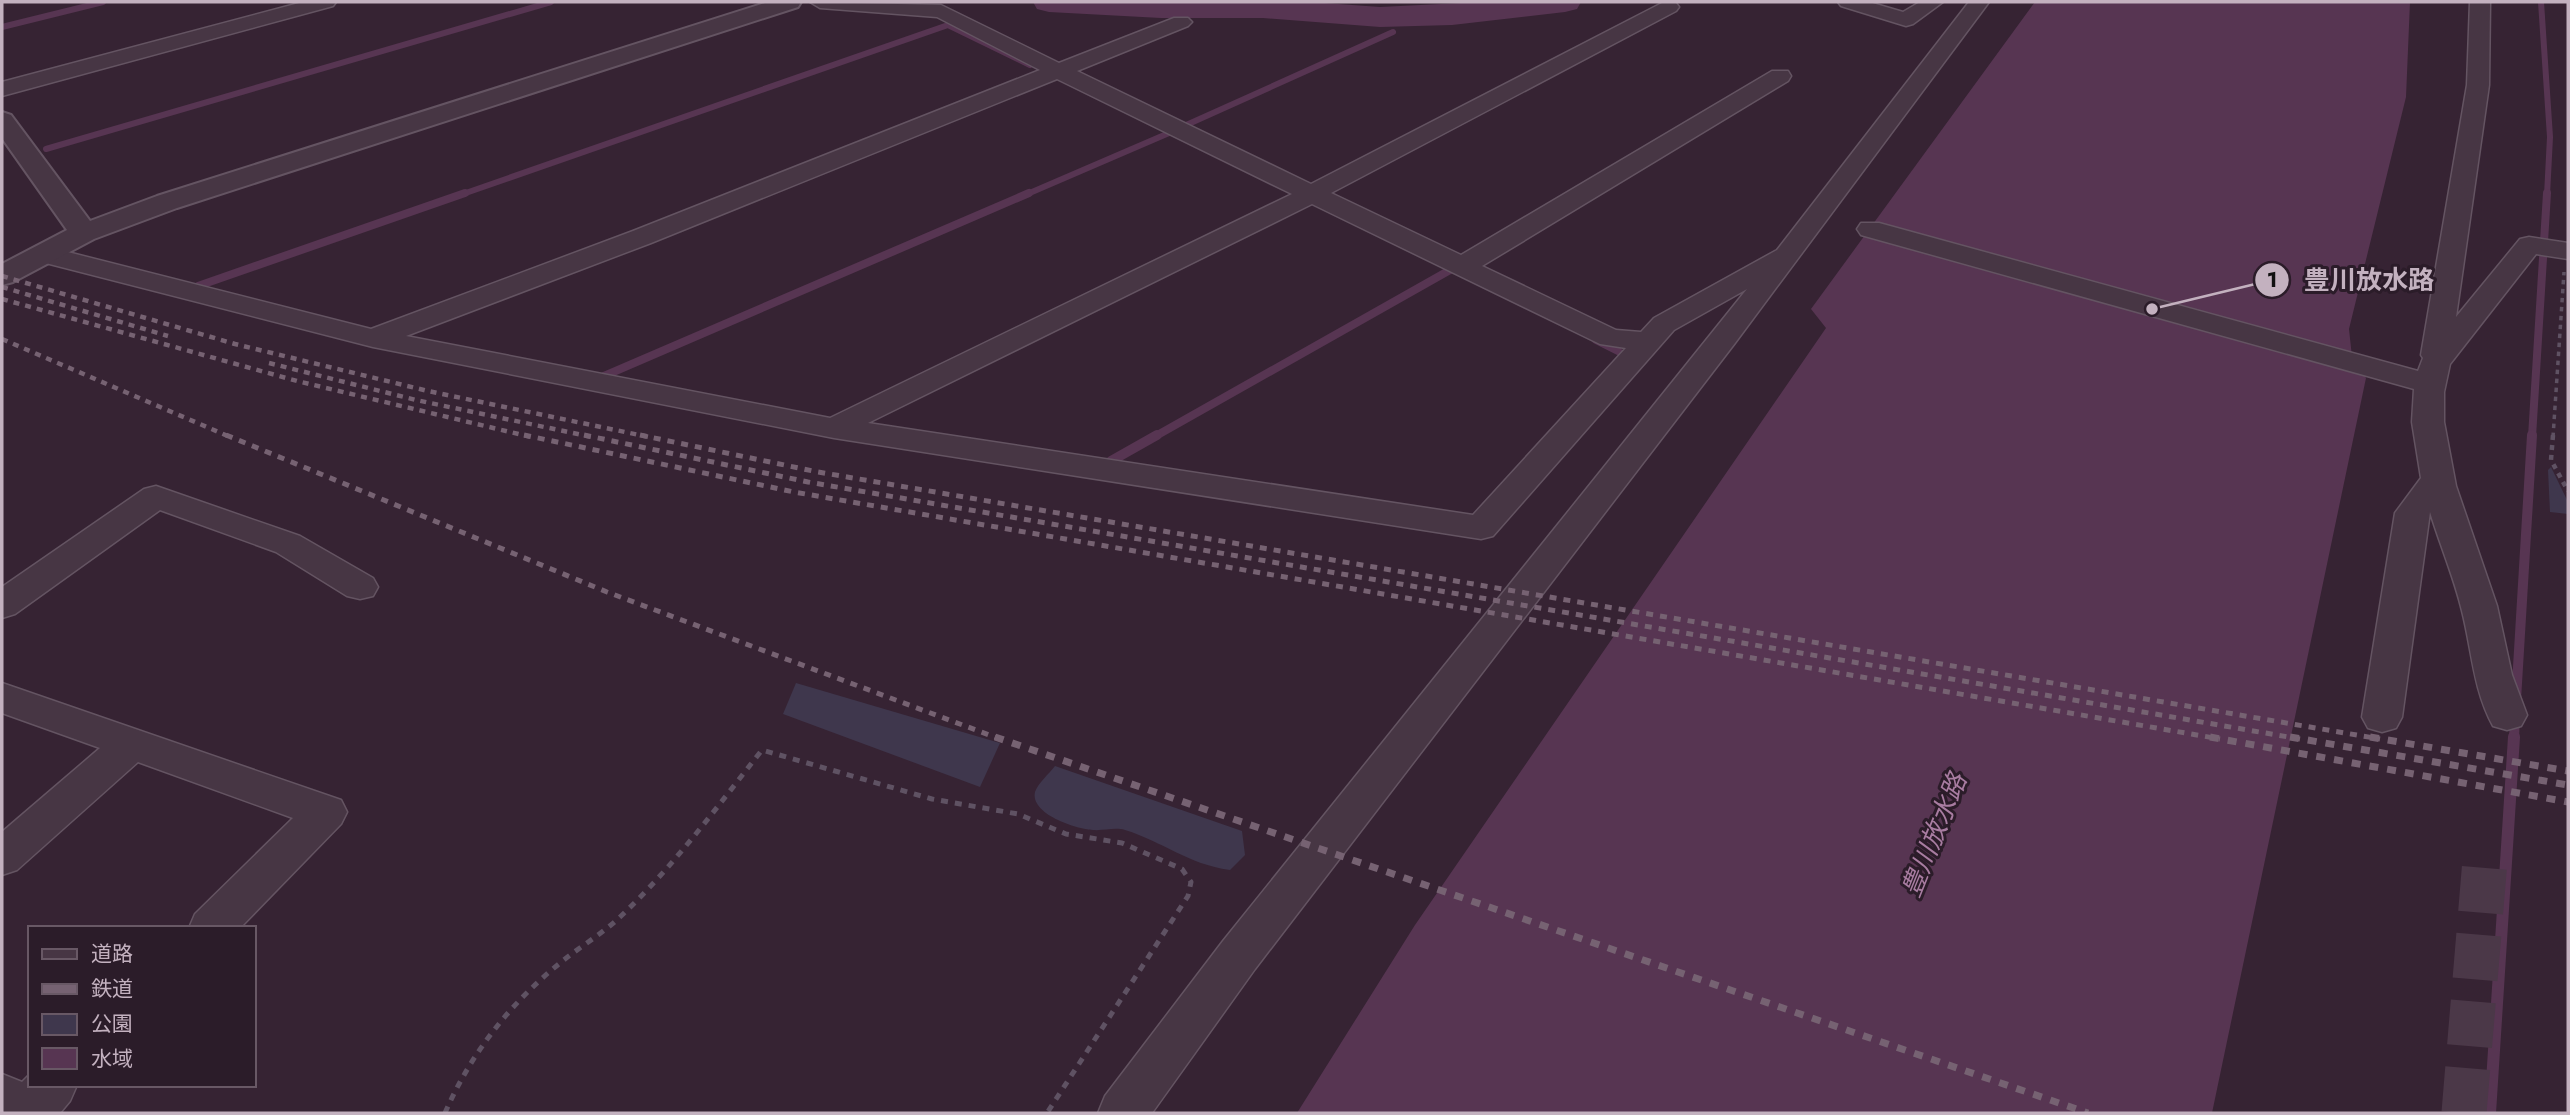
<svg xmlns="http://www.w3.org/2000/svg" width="2570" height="1115" viewBox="0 0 2570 1115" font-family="Jost,'Noto Sans JP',sans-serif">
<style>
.green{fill:#3f374d}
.water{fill:#573552}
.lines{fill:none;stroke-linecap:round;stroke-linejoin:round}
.stream-far3{stroke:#573552;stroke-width:6}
.stream-far2{stroke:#573552;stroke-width:8}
.stream-far1{stroke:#573552;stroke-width:10}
.stream{stroke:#573552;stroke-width:12}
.river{fill:#573552;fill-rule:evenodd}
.minor-tunnel{stroke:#4b3848;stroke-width:45;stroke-dasharray:45 22;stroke-linecap:butt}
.minor-casing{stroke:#645462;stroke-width:3}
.tertiary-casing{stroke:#645462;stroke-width:4}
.path-far2{stroke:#5f5263;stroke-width:3.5;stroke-dasharray:4.5 4.5;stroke-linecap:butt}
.path-far1{stroke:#5f5263;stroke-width:4.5;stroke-dasharray:5 5;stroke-linecap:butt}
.path{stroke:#5f5263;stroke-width:5;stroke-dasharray:7 7;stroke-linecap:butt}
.minor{fill:#473644;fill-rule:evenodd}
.tertiary{fill:#473644;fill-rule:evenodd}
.rail-far2{stroke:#766272;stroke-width:4.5;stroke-dasharray:6 6;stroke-linecap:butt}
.rail-far1{stroke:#766272;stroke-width:5;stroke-dasharray:7 7;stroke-linecap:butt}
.rail{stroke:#766272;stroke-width:7;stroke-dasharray:9 9;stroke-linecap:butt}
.labels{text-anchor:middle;stroke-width:6;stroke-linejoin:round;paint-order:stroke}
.water-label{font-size:26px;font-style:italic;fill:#a87ca1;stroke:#2b1c29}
.leader{fill:none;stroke:#c3b1bf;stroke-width:2.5}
.callout-dot{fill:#c3b1bf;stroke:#2b1c29;stroke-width:2.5}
.mark-label{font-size:21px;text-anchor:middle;font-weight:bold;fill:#111}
.callout-label{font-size:26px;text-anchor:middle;font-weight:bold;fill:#c3b1bf;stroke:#2b1c29;stroke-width:6;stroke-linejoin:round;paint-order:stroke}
</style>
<rect width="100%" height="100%" fill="#362333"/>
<!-- green -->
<g class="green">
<path d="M2551 467 2568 502V514L2550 512 2548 470Z"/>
<path d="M796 683 1000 743 980 787 783 714Z"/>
<path d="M1055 766 1242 831 1245 855 1230 870C1187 864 1164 842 1125 830 1115 827 1103 831 1093 830 1076 829 1030 814 1035 792 1038 783 1049 774 1055 766Z"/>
</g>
<!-- water -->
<path class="water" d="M2035 2H2410L2406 97 2349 329 2352 357 2366 378 2212 1113H1297L1415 925 1826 328 1811 309Z"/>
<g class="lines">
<!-- stream-far3 -->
<g class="stream-far3">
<path d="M2541 2 2550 137 2547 195"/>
<path d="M2 27 103 2"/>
<path d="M1184 126 1393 32"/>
<path d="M46 149 551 2"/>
<path d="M460 195 948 25 1030 65"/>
<path d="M1025 195 1169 133"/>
</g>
<!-- stream-far2 -->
<g class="stream-far2">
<path d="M198 286 465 193"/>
<path d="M1596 340 1618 351"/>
<path d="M604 376 1029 193"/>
<path d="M1154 437 1450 270"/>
<path d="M2532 437 2547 193"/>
</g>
<!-- stream-far1 -->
<g class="stream-far1">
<path d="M1111 461 1157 435"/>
<path d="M2516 700 2532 435"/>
<path d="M2514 739 2515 715"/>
</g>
<!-- stream -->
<path class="stream" d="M2490 1113 2514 737"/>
<!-- river -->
<path class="river" d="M1033 2H1311L1380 7 1481 2H1581L1577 9 1565 12 1452 25 1380 27 1263 18H1161L1049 12 1037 9Z"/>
<!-- minor-tunnel -->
<path class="minor-tunnel" d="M2464 1113 2486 848"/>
<!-- minor casing -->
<g class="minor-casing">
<g id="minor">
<path d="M303 2H336L333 6 2 96V82Z"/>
<path d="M810 2 941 5 1059 63 1174 18H1188L1192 22 1188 26 1077 71 1311 184 1662 3H1676L1679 7 1676 11 1331 193 1461 255 1772 71H1788L1791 76 1788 81 1482 266 1616 330 1641 332 1654 318 1777 250 1969 2H1989L1735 343 1255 969 1152 1113H1098L1105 1096 1223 941 1747 289 1674 330 1493 536 1481 539 834 438 373 347 34 260 30 254 34 248 44 246 371 329 633 231 1040 70 937 17 820 8ZM1057 79 1292 194 830 418 406 336 651 243ZM1312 204 1600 344 1626 348 1473 515 868 423Z"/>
<path d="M1838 2H1869L1903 12 1920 2H1943L1913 24 1906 26 1841 6Z"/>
<path d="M2470 2H2490L2489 85 2456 317 2520 239 2529 237 2568 243V259L2536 254 2450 364 2444 392V422L2456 486 2497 606 2512 675 2527 715 2521 726 2507 730 2493 726C2473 689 2472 650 2462 611 2454 577 2440 545 2430 512L2402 717 2396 728 2382 732 2368 728 2362 717 2395 513 2421 478 2412 422 2414 389 1861 235 1857 229 1861 223H1879L2418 371 2423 358 2421 355 2467 85Z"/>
<path d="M156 486 300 536 373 578 378 587 373 596 360 599 347 596 276 552 160 510 15 614 2 618V587L144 489Z"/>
<path d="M2 683 341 800 347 812 341 824 240 928H189L195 914 293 818 138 762 17 870 2 875V832L100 748 2 713Z"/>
<path d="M2 1074 22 1082 30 1074V1085H77L70 1101 60 1113H2Z"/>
</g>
</g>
<!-- tertiary casing -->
<g class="tertiary-casing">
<path id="tertiary" d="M768 2H801L798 7 177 208 94 239 13 282 2 285V264L67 230 2 138V112L11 115 90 221 157 196Z"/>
</g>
<!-- path-far2 -->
<path class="path-far2" d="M2553 437 2564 272"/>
<!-- path-far1 -->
<path class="path-far1" d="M2553 435 2551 460 2568 491"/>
<!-- path -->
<path class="path" d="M445 1113C472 1051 512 1001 565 959 583 945 603 933 620 917 673 867 717 807 762 750L932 799 1018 814 1066 834 1122 843 1182 869 1191 882 1188 896 1047 1113"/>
<!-- minor -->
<use href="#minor" class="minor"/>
<!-- tertiary -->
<use href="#tertiary" class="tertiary"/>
<!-- rail-far2 -->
<g class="rail-far2">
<path d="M2 276 235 344 428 391 649 437"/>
<path d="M2 287 168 336"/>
<path d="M2 299 297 381 531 437"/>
<path d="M2 339 230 437"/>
<path d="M269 363 416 400 592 437"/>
</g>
<!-- rail-far1 -->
<g class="rail-far1">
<path d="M226 435 607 592 1000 739"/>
<path d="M524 435 794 492 2220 739"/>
<path d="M584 435 808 482 2300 739"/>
<path d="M640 435 818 472 2380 739"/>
</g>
<!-- rail -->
<g class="rail">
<path d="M995 737 2088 1113"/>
<path d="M2210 737 2568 802"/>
<path d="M2290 737 2568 785"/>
<path d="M2370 737 2568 771"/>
</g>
</g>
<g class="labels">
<!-- water labels -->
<g class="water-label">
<text transform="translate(1934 835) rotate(-68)" y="9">豊川放水路</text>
</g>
</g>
<!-- callouts -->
<path class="leader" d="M2152 309L2272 280"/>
<g class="callout-dot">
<circle cx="2152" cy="309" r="7"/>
<circle cx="2272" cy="280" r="18"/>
</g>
<g class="mark-label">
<text x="2272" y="287">1</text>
</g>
<g class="callout-label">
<text x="2369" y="289">豊川放水路</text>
</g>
<!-- border -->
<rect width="2570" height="1115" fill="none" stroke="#c3b1bf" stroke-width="7"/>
<!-- legend -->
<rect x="28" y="926" width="228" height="161" fill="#2b1c29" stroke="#685865" stroke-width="2"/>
<rect x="42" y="949" width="35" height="10" fill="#473644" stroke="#685865" stroke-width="2"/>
<text x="91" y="961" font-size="21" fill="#c3b1bf">道路</text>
<rect x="42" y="984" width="35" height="10" fill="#766272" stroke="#685865" stroke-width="2"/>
<text x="91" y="996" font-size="21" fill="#c3b1bf">鉄道</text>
<rect x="42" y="1014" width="35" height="21" fill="#3f374d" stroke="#685865" stroke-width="2"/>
<text x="91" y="1031" font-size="21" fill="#c3b1bf">公園</text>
<rect x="42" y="1048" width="35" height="21" fill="#573552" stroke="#685865" stroke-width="2"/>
<text x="91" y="1066" font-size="21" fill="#c3b1bf">水域</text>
</svg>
